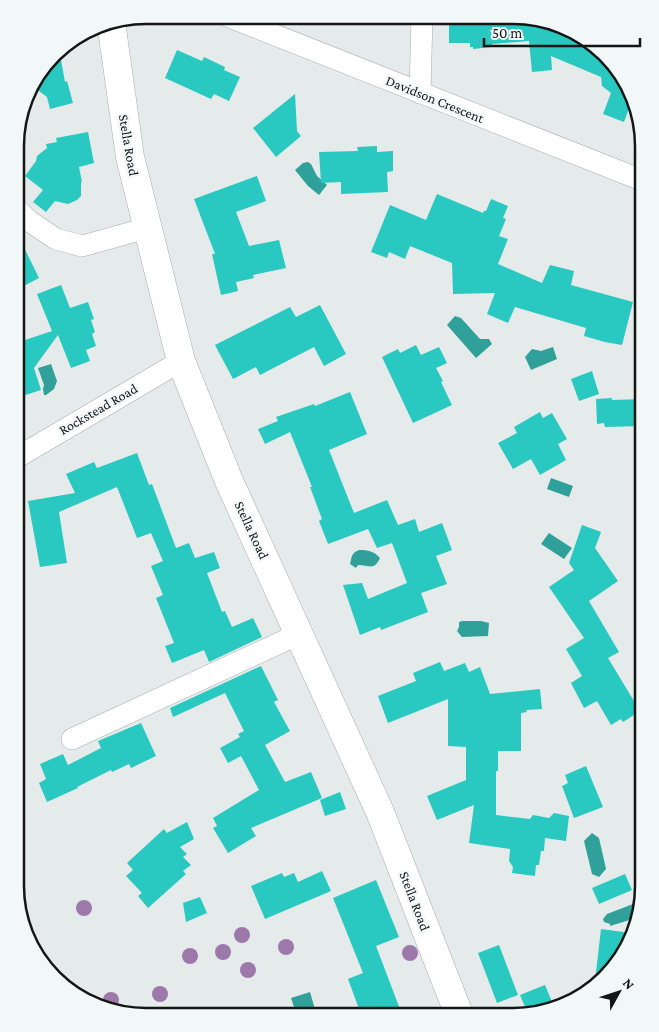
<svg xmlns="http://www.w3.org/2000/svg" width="659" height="1032" viewBox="0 0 659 1032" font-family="'Crimson Pro',serif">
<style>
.water{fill:#2fa09a}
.building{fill:#29c8c0}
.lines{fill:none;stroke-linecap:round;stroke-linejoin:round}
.street-casing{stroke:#a7adac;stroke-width:22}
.secondary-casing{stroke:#a7adac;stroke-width:29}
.street{stroke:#fff;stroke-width:21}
.secondary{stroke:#fff;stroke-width:28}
.tree{fill:#9d79ab}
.labels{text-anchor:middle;stroke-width:5;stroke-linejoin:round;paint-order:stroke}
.street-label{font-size:14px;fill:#141616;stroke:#f2f8f7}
.rim{fill:none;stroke:#141616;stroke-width:2.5}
</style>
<rect width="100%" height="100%" fill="#e5ebea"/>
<!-- water -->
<g class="water">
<path d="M308 162 311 164 317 176 327 185 319 195 308 186 295 170 303 163Z"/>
<path d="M455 316 461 318 480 339H489L492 344 476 358 447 325Z"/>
<path d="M553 347 557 359 531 370 525 357 532 349 541 351Z"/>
<path d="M51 364 57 381 54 389 46 395H44L43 389 44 385 38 368Z"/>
<path d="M551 478 573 486 569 497 547 489Z"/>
<path d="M549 533 572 548 564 559 541 544Z"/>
<path d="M359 550C368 550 374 551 380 558 374 571 370 565 358 565L356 568 350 564C352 557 351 553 359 550Z"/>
<path d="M462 621H481L489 623 488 636 462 637 457 631 459 627V622Z"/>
<path d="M592 833 599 838 606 869 599 877 592 874 584 841Z"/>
<path d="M633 904 634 907 639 909 636 918 610 926V924L604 922 603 919 607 914Z"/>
<path d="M310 992 317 1016H297L291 998Z"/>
</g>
<!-- building -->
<g class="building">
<path d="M467 17H538L556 26 557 29 585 41 586 39 593 42 634 95 624 122 603 114 611 93 602 86 601 77 551 56 552 70 532 72 529 41 492 44V47L473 49V47H470V43H449V23H468Z"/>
<path d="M59 49 65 82 67 81 73 103 50 109 47 97 31 85Z"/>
<path d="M177 50 202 61 204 57 225 67 224 70 240 77 229 101 214 94 211 99 165 78Z"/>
<path d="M295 94 297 131 301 136 276 157 253 128Z"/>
<path d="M88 132 94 163 79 167 82 182H81V196L77 200 68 204 55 201 46 212 33 202 43 190 25 176 36 161 37 156 47 148 46 144 57 142 56 138Z"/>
<path d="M377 146V152L393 151V171L387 172 388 192 341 194V182L321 183 319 152 358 151 357 147Z"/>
<path d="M257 176 266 201 236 212 249 246 279 240 286 268 253 275 254 278 236 282 238 291 221 295 212 254H215L194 199Z"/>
<path d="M437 194 483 213 484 211H486L491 199 508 206 503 218 506 219 499 236 508 239 498 264 542 283 550 265 574 271 571 285 633 302 622 345 605 342 584 336 586 328 515 307 508 323 487 314 495 293 453 294 452 263 410 246 405 259 389 252 387 258 371 252 390 205 426 220Z"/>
<path d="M16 231 39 278 16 290Z"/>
<path d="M61 285 70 308 88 302 94 319 91 320 95 332 92 334 96 346 86 350 90 361 71 368 58 335 34 368 41 390 16 398V343L52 331 37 294Z"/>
<path d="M320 305 346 354 324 366 314 347 260 375 256 367 233 379 215 345 290 307 296 317Z"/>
<path d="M416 345 421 355 439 347 447 363 436 368 443 381 441 382 452 405 413 423 382 357 398 349 400 353Z"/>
<path d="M592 371 599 394 579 401 571 379Z"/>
<path d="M350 392 367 434 329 450 354 513 387 500 398 525 415 519 419 532 442 523 452 550 436 556 447 584 421 593 428 612 381 630 380 627 360 635 343 585 362 583 368 599 407 583 392 543 377 548 368 529 328 544 319 521 322 519 310 487H312L290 432 265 444 258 429 278 421 276 417 314 404 315 406Z"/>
<path d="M612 398V400L644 399V426L605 427 604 423 597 424 596 399Z"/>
<path d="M540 412 543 418 552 413 567 439 558 444 566 460 540 475 531 459 513 469 498 443 517 433 514 427Z"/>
<path d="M137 453 149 485 152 484 176 548 189 543 195 558 214 552 220 568 207 573 222 612 225 611 232 627 253 618 262 637 209 662 204 650 172 663 165 646 174 643 156 598 163 595 151 566 163 561 151 533 137 538 117 487 59 512 67 563 40 567 28 501 75 493 66 474 94 462 97 468Z"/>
<path d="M582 525 601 532 595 548 618 581 589 601 619 652 608 658 640 711 623 722 621 719 611 725 597 701 584 708 571 683 582 676 566 649 584 638 549 587 574 570 569 563Z"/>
<path d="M440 662 444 671 465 663 469 672 480 667 490 694 540 689 542 709 526 710 527 712 521 713V751H498V771H496V815L530 819 533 815 549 818 554 813 569 816 566 841 545 838 544 851H541L539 865H536L535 876 512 873 513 867 509 861 510 849 469 843 474 805 437 820 427 796 466 780V747L448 746V699L388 723 378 696 416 681 413 673Z"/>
<path d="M261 666 278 700 274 702 290 731 265 745 285 782 311 772 322 798 251 828 256 836 228 853 213 828 217 826 213 818 259 790 241 756 228 763 220 748 240 737 238 734 244 731 225 693 173 717 170 708Z"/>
<path d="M141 723 156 756 131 768 129 764 112 772 111 770 77 787 78 788 47 802 39 783 46 779 40 764 63 754 68 765 101 748 98 741Z"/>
<path d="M586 766 603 807 574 818 562 786 568 783 565 775Z"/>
<path d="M340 792 346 809 325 816 320 800Z"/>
<path d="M187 822 194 839 180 847 187 854 183 857 191 865 183 871 186 874 148 908 138 896 142 893 126 876 133 870 127 863 164 829 167 833Z"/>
<path d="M322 871 331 891 265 919 251 886 282 873 284 877 294 873 298 882Z"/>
<path d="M625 874 632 890 599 904 592 888Z"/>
<path d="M376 880 399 937 376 946 403 1017H362L348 979 363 973 333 898Z"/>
<path d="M200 897 207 913 186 922 183 903Z"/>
<path d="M601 929 631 933 622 959 595 981Z"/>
<path d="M499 945 518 995 497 1003 478 953Z"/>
<path d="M545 985 555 1009 528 1014 520 995Z"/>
</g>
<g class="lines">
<!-- street casing -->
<g class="street-casing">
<g id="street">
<path d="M227 16 644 181"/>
<path d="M420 93 422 17"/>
<path d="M16 208 29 221 56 239 82 246 147 228"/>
<path d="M16 458 181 361"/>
<path d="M72 739 299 634"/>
</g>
</g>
<!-- secondary casing -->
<g class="secondary-casing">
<path id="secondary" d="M111 22 130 157 181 361 229 481 380 812 460 1017"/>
</g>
<!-- street -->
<use href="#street" class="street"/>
<!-- secondary -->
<use href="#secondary" class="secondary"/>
</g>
<!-- trees -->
<g class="tree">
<circle cx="84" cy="908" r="8"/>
<circle cx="242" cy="935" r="8"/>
<circle cx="286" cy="947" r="8"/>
<circle cx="223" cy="952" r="8"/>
<circle cx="410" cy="953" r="8"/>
<circle cx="190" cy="956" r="8"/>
<circle cx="248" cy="970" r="8"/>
<circle cx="160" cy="994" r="8"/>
<circle cx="111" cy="1000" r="8"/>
</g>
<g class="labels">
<!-- street labels -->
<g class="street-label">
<text transform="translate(435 99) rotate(22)" y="5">Davidson Crescent</text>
<text transform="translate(129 145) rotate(80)" y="5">Stella Road</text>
<text transform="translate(98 409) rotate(-30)" y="5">Rockstead Road</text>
<text transform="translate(252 530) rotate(65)" y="5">Stella Road</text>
<text transform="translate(415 901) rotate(69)" y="5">Stella Road</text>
</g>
</g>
<!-- crop -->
<path d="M0 0H659V1032H0ZM146 24H513A122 122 0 0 1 635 146V886A122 122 0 0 1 513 1008H146A122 122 0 0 1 24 886V146A122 122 0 0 1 146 24Z" fill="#f2f8f7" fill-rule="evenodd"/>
<path class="rim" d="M146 24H513A122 122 0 0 1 635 146V886A122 122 0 0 1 513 1008H146A122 122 0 0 1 24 886V146A122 122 0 0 1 146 24Z"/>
<!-- north arrow -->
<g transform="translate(619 992) rotate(50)" stroke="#f2f8f7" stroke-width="4" paint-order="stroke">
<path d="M0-4L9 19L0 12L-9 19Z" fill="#141616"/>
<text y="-8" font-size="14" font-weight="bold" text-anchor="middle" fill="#141616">N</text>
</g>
<!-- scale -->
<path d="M484 38v8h156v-8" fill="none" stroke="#141616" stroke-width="2.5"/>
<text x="492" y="38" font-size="15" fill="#141616" stroke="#f2f8f7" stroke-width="4" paint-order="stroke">50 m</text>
</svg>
